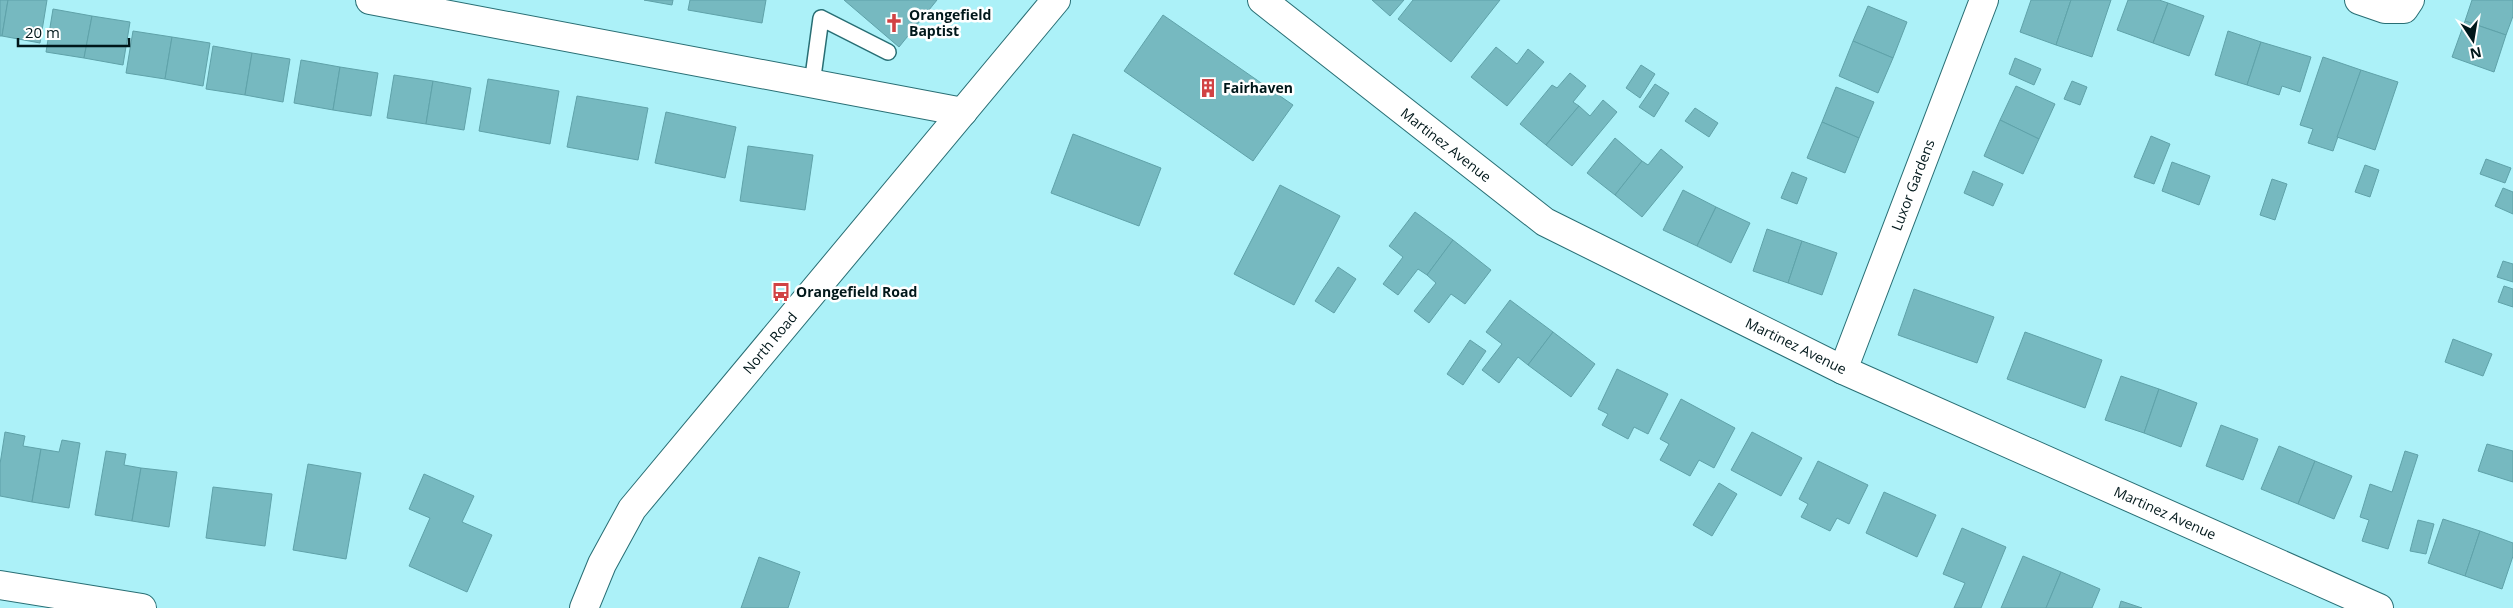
<svg xmlns="http://www.w3.org/2000/svg" width="2513" height="608" viewBox="0 0 2513 608" font-family="'Open Sans',sans-serif">
<style>
.building{fill:#76b9c0;stroke:#5fa2a9}
.lines{fill:none;stroke-linecap:round;stroke-linejoin:round}
.lane-casing{stroke:#286e74;stroke-width:18}
.street-casing{stroke:#286e74;stroke-width:30}
.secondary-casing{stroke:#286e74;stroke-width:30}
.lane{stroke:#fff;stroke-width:15}
.street{stroke:#fff;stroke-width:28}
.secondary{stroke:#fff;stroke-width:28}
.labels{text-anchor:middle;stroke-width:5;stroke-linejoin:round;paint-order:stroke}
.poi-label{font-size:14px;font-weight:bold;fill:#00171a;stroke:#fff;text-anchor:start}
.street-label{font-size:14px;fill:#00171a;stroke:#fff}
</style>
<rect width="100%" height="100%" fill="#acf1f8"/>
<!-- building -->
<g class="building">
<path d="M0 0H8L2 36H0Z"/>
<path d="M8 0H47L40 43 2 36Z"/>
<path d="M644 0H673L672 5Z"/>
<path d="M690 0H766L762 23 688 10Z"/>
<path d="M844 0H937L899 47Z"/>
<path d="M1372 0H1404L1390 16Z"/>
<path d="M1413 0H1500L1451 62 1398 19Z"/>
<path d="M2031 0H2071L2056 45 2020 32Z"/>
<path d="M2071 0H2111L2092 57 2056 45Z"/>
<path d="M2128 0H2159L2168 3 2153 43 2117 30Z"/>
<path d="M2472 0H2513V16L2506 35 2465 21Z"/>
<path d="M2168 3 2204 16 2189 56 2153 43Z"/>
<path d="M1868 6 1907 22 1893 58 1853 41Z"/>
<path d="M53 9 92 16 84 58 46 52Z"/>
<path d="M1163 15 1293 105 1253 161 1124 71Z"/>
<path d="M92 16 130 22 123 65 84 58Z"/>
<path d="M2465 21 2506 35 2494 72 2452 57Z"/>
<path d="M133 31 172 37 165 79 126 73Z"/>
<path d="M2228 31 2261 42 2247 85 2215 75Z"/>
<path d="M172 37 210 43 203 86 165 79Z"/>
<path d="M1853 41 1893 58 1878 93 1839 76Z"/>
<path d="M2261 42 2311 57 2300 92 2282 86 2279 95 2247 85Z"/>
<path d="M213 46 252 53 245 95 206 89Z"/>
<path d="M1496 47 1517 64 1528 49 1544 62 1507 106 1471 77Z"/>
<path d="M252 53 290 59 283 102 245 95Z"/>
<path d="M2323 57 2361 70 2333 151 2308 143 2313 129 2300 125Z"/>
<path d="M2015 58 2041 69 2034 85 2009 74Z"/>
<path d="M301 60 340 67 333 110 294 103Z"/>
<path d="M1641 65 1655 74 1640 98 1626 88Z"/>
<path d="M340 67 378 73 371 116 333 110Z"/>
<path d="M2361 70 2398 82 2375 150 2337 137Z"/>
<path d="M1570 73 1586 86 1573 102 1579 106 1546 145 1520 124 1552 85 1557 88Z"/>
<path d="M394 75 433 81 426 124 387 118Z"/>
<path d="M488 79 559 91 550 144 479 131Z"/>
<path d="M433 81 471 88 464 130 426 124Z"/>
<path d="M2072 81 2087 87 2080 105 2064 99Z"/>
<path d="M1655 84 1669 93 1654 117 1639 107Z"/>
<path d="M2016 86 2055 104 2039 139 2000 120Z"/>
<path d="M1836 87 1874 102 1859 138 1822 122Z"/>
<path d="M577 96 648 108 638 160 567 147Z"/>
<path d="M1603 100 1617 112 1572 166 1546 145 1579 106 1590 116Z"/>
<path d="M1695 108 1718 123 1709 137 1685 121Z"/>
<path d="M666 112 736 127 725 178 655 163Z"/>
<path d="M2000 120 2039 139 2023 174 1984 156Z"/>
<path d="M1822 122 1859 138 1845 173 1807 158Z"/>
<path d="M1073 134 1161 168 1139 226 1051 193Z"/>
<path d="M2151 136 2170 144 2154 184 2134 177Z"/>
<path d="M1615 138 1642 161 1615 195 1587 173Z"/>
<path d="M748 146 813 155 805 210 740 201Z"/>
<path d="M1661 149 1683 167 1642 217 1615 195 1642 161 1648 165Z"/>
<path d="M2486 159 2511 168 2505 183 2480 174Z"/>
<path d="M2172 162 2210 176 2199 205 2162 191Z"/>
<path d="M2365 165 2379 170 2370 197 2355 192Z"/>
<path d="M1973 171 2003 184 1993 206 1964 193Z"/>
<path d="M1792 172 1807 178 1797 204 1781 198Z"/>
<path d="M2272 179 2287 184 2275 220 2260 215Z"/>
<path d="M1280 185 1340 216 1294 305 1234 274Z"/>
<path d="M2503 188 2513 192V214L2495 206Z"/>
<path d="M1683 190 1716 207 1697 246 1663 230Z"/>
<path d="M1716 207 1750 223 1731 263 1697 246Z"/>
<path d="M1415 212 1453 240 1427 275 1418 269 1398 295 1383 284 1403 257 1389 246Z"/>
<path d="M1767 229 1802 241 1788 283 1753 271Z"/>
<path d="M1453 240 1491 270 1465 304 1451 294 1429 323 1414 311 1436 283 1427 275Z"/>
<path d="M1802 241 1837 253 1822 295 1788 283Z"/>
<path d="M2503 261 2513 264V282L2497 277Z"/>
<path d="M1338 267 1356 279 1334 313 1315 301Z"/>
<path d="M2504 286 2513 289V307L2498 302Z"/>
<path d="M1914 289 1994 317 1977 363 1898 335Z"/>
<path d="M1510 300 1553 332 1528 365 1518 357 1499 383 1482 370 1502 344 1486 332Z"/>
<path d="M1553 332 1595 364 1571 397 1528 365Z"/>
<path d="M2025 332 2102 360 2085 408 2007 379Z"/>
<path d="M2453 339 2492 354 2483 376 2445 362Z"/>
<path d="M1470 340 1486 351 1463 385 1447 374Z"/>
<path d="M1617 369 1668 394 1648 434 1634 427 1628 439 1602 425 1608 414 1598 409Z"/>
<path d="M2121 376 2159 389 2144 433 2105 420Z"/>
<path d="M2159 389 2197 403 2181 447 2144 433Z"/>
<path d="M1681 399 1735 428 1714 468 1699 460 1690 476 1660 460 1669 444 1660 439Z"/>
<path d="M2221 425 2258 439 2243 480 2206 466Z"/>
<path d="M5 432 25 436 23 446 41 449 32 502 0 496V464Z"/>
<path d="M1752 432 1802 458 1781 496 1731 470Z"/>
<path d="M62 440 80 443 69 508 32 502 41 449 59 452Z"/>
<path d="M2487 444 2513 451V482L2478 471Z"/>
<path d="M2279 446 2315 461 2298 504 2261 489Z"/>
<path d="M106 451 126 454 124 465 141 468 132 521 95 515Z"/>
<path d="M2405 451 2418 455 2388 549 2362 541 2369 520 2360 517 2370 484 2392 492Z"/>
<path d="M1818 461 1868 485 1849 524 1837 518 1830 531 1801 517 1808 504 1799 499Z"/>
<path d="M2315 461 2352 476 2334 519 2298 504Z"/>
<path d="M308 464 361 473 346 559 293 550Z"/>
<path d="M141 468 177 472 169 527 132 521Z"/>
<path d="M424 474 474 496 462 522 492 535 467 592 409 566 430 518 409 509Z"/>
<path d="M1719 483 1737 494 1712 536 1693 525Z"/>
<path d="M213 487 272 494 265 546 206 538Z"/>
<path d="M1884 492 1936 515 1917 557 1866 533Z"/>
<path d="M2443 519 2480 531 2465 576 2428 563Z"/>
<path d="M2418 520 2434 524 2426 554 2410 551Z"/>
<path d="M1962 528 2006 547 1981 608H1954L1965 583 1943 574Z"/>
<path d="M2480 531 2513 543V556L2502 589 2465 576Z"/>
<path d="M2023 556 2061 572 2046 608H2001Z"/>
<path d="M759 557 800 572 788 608H741Z"/>
<path d="M2061 572 2100 589 2092 608H2046Z"/>
<path d="M2121 601 2142 608H2119Z"/>
</g>
<g class="lines">
<!-- lane casing -->
<g class="lane-casing">
<path id="lane" d="M812 84 821 18 888 52"/>
</g>
<!-- street casing -->
<g class="street-casing">
<g id="street">
<path d="M370 0 963 112"/>
<path d="M1262 0 1545 222 1843 370 2379 608"/>
<path d="M2359 0 2385 9H2404L2410 0"/>
<path d="M1843 370 1984 0"/>
<path d="M0 585 142 608"/>
</g>
</g>
<!-- secondary casing -->
<g class="secondary-casing">
<path id="secondary" d="M584 608 602 564 632 509 1056 0"/>
</g>
<!-- lane -->
<use href="#lane" class="lane"/>
<!-- street -->
<use href="#street" class="street"/>
<!-- secondary -->
<use href="#secondary" class="secondary"/>
</g>
<!-- icons -->
<defs>
<g id="church-bare" transform="scale(1.5)"><path d="M-1.2-6h2.4v3.5h3.3v2.4h-3.3V6h-2.4V-.1h-3.3v-2.4h3.3Z" fill="#d14244" stroke="#fff" stroke-width="2.5" paint-order="stroke"/></g>
<g id="building-bare" transform="scale(1.5)"><path d="M-4-6H4V6H1V3H-1V6H-4ZM-2.5-4.3h1.7v1.8h-1.7ZM.8-4.3h1.7v1.8H.8ZM-2.5-1h1.7V.8h-1.7ZM.8-1h1.7V.8H.8Z" fill="#d14244" stroke="#fff" stroke-width="2.5" paint-order="stroke"/></g>
<g id="bus-bare" transform="scale(1.5)"><path d="M-5-6H5V4H4V6H2V4H-2V6H-4V4H-5ZM-3.5-4V0h7V-4ZM-3.5 1.2v1.5H-2V1.2ZM2 1.2v1.5H3.5V1.2Z" fill="#d14244" stroke="#fff" stroke-width="2.5" paint-order="stroke"/></g>
</defs>
<g fill-rule="evenodd">
<use href="#church-bare" x="894" y="23"/>
<use href="#building-bare" x="1208" y="88"/>
<use href="#bus-bare" x="781" y="292"/>
</g>
<g class="labels">
<!-- poi labels -->
<g class="poi-label">
<text x="909" y="20">Orangefield<tspan x="909" dy="16">Baptist</tspan></text>
<text x="1223" y="93">Fairhaven</text>
<text x="796" y="297">Orangefield Road</text>
</g>
<!-- street labels -->
<g class="street-label">
<text transform="translate(1446 145) rotate(38)" y="5">Martinez Avenue</text>
<text transform="translate(1913 185) rotate(-69)" y="5">Luxor Gardens</text>
<text transform="translate(770 343) rotate(-50)" y="5">North Road</text>
<text transform="translate(1796 346) rotate(26)" y="5">Martinez Avenue</text>
<text transform="translate(2165 513) rotate(24)" y="5">Martinez Avenue</text>
</g>
</g>
<!-- north arrow -->
<g transform="translate(2473 40) rotate(168)" stroke="#ffffff" stroke-width="4" paint-order="stroke">
<path d="M0-4L9 19L0 12L-9 19Z" fill="#00171a"/>
<text y="-8" font-size="14" font-weight="bold" text-anchor="middle" fill="#00171a">N</text>
</g>
<!-- scale -->
<path d="M18 38v8h111v-8" fill="none" stroke="#00171a" stroke-width="2.5"/>
<text x="25" y="38" font-size="15" fill="#00171a" stroke="#ffffff" stroke-width="4" paint-order="stroke">20 m</text>
</svg>
